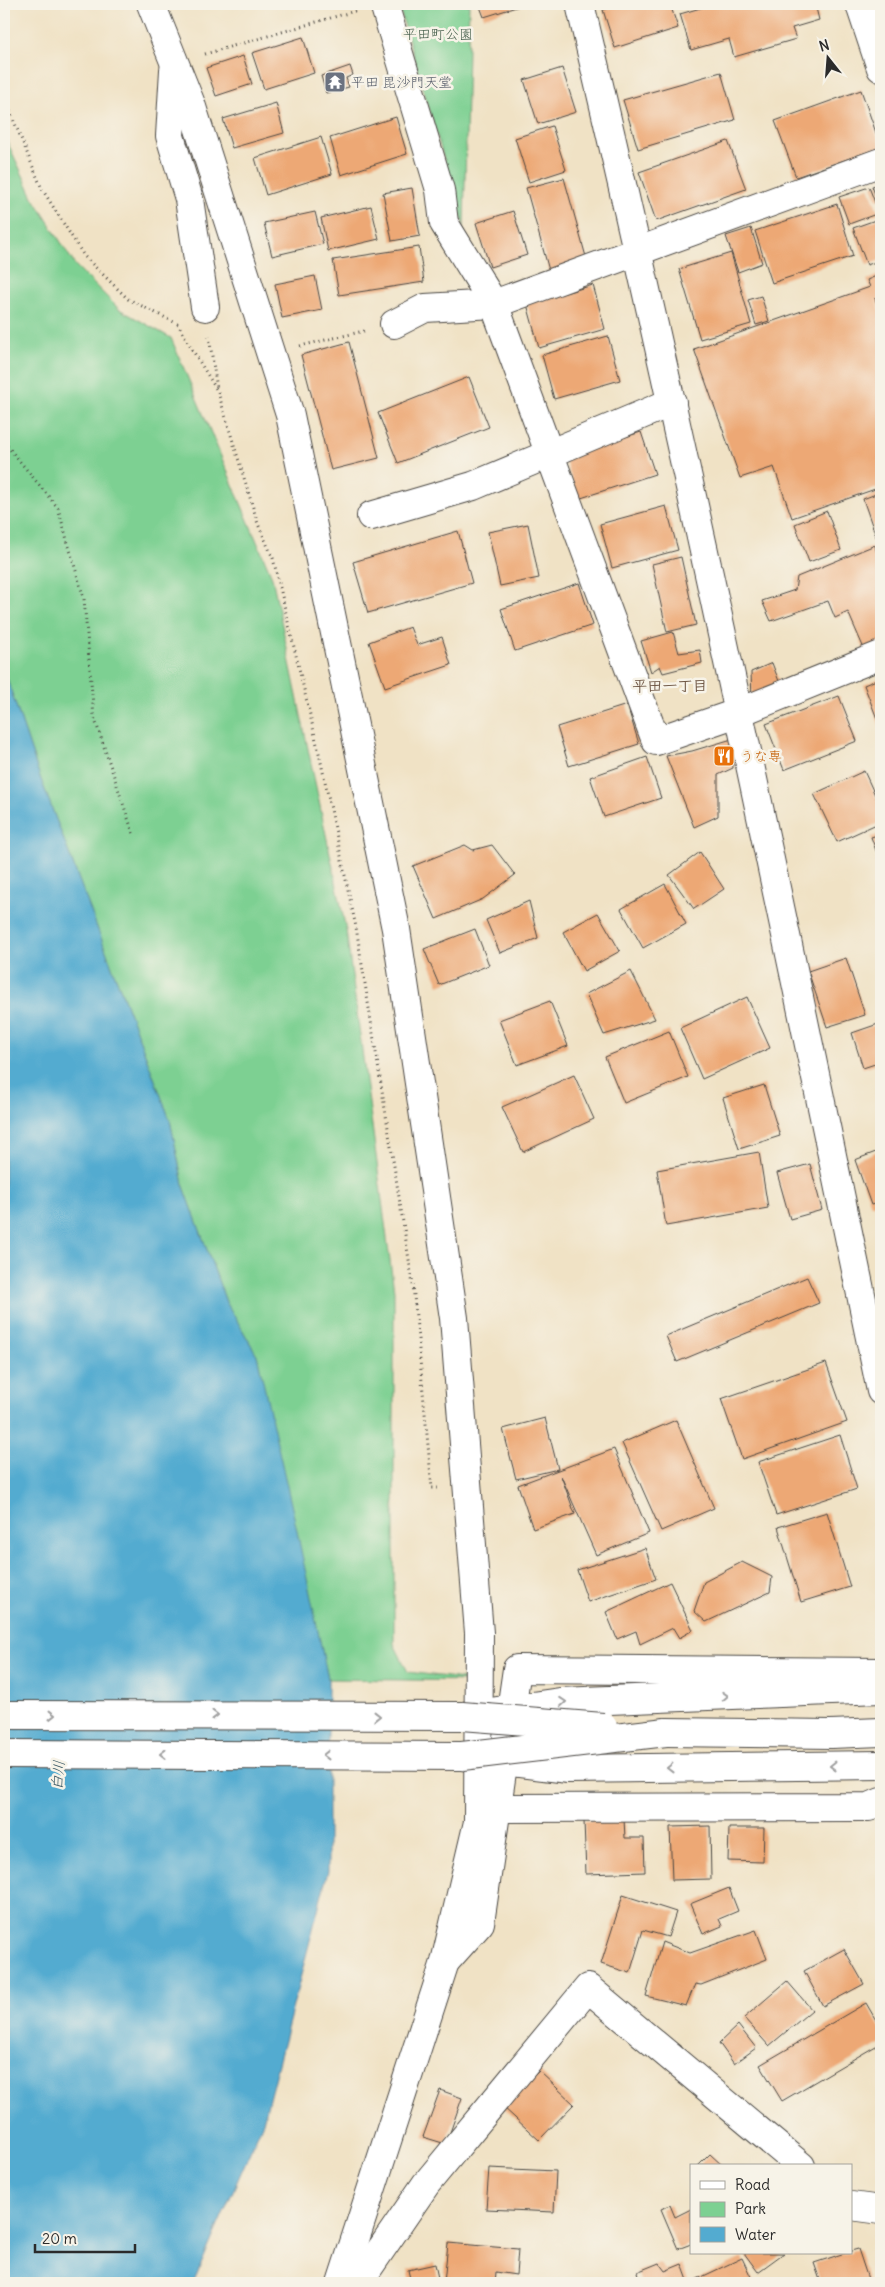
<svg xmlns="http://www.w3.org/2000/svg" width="885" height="2287" viewBox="0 0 885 2287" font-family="Delius,'Klee One',sans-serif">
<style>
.green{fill:#7dd092;stroke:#547e5e}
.water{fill:#53abd0;stroke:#3f6b7e}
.building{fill:#eda875}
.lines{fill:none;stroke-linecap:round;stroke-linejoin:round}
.minor-casing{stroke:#494642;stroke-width:30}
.path{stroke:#494642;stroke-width:3;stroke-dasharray:1 4;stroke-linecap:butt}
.minor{stroke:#fff;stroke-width:28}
.minor-bridge-casing{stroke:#494642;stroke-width:30;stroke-linecap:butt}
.minor-bridge{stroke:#fff;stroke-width:28}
.oneway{stroke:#a0a0a0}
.labels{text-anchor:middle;stroke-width:5;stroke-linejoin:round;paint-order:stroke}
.park-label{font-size:14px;fill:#445d4a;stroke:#f7f3e8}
.worship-label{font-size:14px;fill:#5b616d;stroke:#f7f3e8;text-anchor:start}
.food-label{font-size:14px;fill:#c56008;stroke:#f7f3e8;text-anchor:start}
.neighbourhood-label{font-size:15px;font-weight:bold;fill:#6f5745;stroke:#f7f3e8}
.water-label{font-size:15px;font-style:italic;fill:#395865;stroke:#f7f3e8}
</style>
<rect width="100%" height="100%" fill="#f7f3e8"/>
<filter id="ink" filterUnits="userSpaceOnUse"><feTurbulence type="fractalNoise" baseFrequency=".02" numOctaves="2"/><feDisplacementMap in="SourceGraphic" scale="10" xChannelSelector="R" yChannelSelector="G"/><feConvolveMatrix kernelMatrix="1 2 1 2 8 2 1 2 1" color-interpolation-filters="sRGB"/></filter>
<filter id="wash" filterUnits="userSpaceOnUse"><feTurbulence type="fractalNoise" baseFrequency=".0096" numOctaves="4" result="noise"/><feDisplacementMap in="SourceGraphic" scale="20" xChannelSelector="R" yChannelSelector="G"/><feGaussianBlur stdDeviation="1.12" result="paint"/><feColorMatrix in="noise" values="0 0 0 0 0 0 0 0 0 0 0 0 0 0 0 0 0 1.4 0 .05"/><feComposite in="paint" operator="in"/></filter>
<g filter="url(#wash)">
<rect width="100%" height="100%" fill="#f0e2c5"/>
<!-- green -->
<g class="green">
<path d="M398 4H469L464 227Z"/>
<path d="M4 135 33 197 75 265 119 309 171 338 272 577 346 930 394 1291V1644L408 1672 479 1681 328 1679 257 1355 226 1302 183 1184 170 1120 40 777 4 670Z"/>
</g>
<!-- water -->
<path class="water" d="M4 670 40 777 170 1120 183 1184 226 1302 257 1355 294 1517 328 1679V1871L263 2122 193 2283H4Z"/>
<g id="blocks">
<!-- building -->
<g class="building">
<path d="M479 4H526L484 17Z"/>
<path d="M623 4H670L678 28 615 48 603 10Z"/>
<path d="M714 4H815L819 20 792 28 796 39 734 57 729 39 691 50 680 14Z"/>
<path d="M303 37 314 73 264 89 252 53Z"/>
<path d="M243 56 252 84 216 96 206 68Z"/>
<path d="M350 66 353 75 346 78 349 87 326 93 321 76Z"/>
<path d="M562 68 576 112 538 124 524 80Z"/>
<path d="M721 72 735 120 638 149 623 100Z"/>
<path d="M861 90 881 147 796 177 775 121Z"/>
<path d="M276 103 284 133 232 148 223 119Z"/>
<path d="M396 117 407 154 341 175 330 138Z"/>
<path d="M552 126 566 170 529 182 515 138Z"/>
<path d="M321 137 332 174 266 195 255 158Z"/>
<path d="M728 141 746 189 656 221 639 172Z"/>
<path d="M564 178 588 264 550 274 526 188Z"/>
<path d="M881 184V199L877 200 872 186Z"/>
<path d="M869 187 879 213 849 224 839 197Z"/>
<path d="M412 188 420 236 392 241 383 193Z"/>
<path d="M837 204 853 256 772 283 755 231Z"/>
<path d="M371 206 379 239 328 251 321 218Z"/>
<path d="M513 211 527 255 490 267 476 223Z"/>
<path d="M315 212 323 244 272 256 264 223Z"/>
<path d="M881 218V260L867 265 853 228Z"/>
<path d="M751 228 762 263 738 272 726 236Z"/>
<path d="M419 247 424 282 339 295 333 260Z"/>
<path d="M731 253 751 324 700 339 679 269Z"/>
<path d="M881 274V312L875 298 881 317V487L792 518 774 467 740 478 694 349 870 287 867 280Z"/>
<path d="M315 276 322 310 282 318 275 284Z"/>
<path d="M593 285 605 329 539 348 527 304Z"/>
<path d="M761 296 769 321 756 325 748 300Z"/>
<path d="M608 336 620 380 554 399 542 355Z"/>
<path d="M349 342 379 458 331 470 301 355Z"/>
<path d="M469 377 489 427 398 463 378 413Z"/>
<path d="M641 432 655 474 578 499 564 457Z"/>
<path d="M881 492V551L863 499Z"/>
<path d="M666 506 678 550 612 568 600 524Z"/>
<path d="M827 511 841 550 809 562 795 524Z"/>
<path d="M528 524 539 578 500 586 488 532Z"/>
<path d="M458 531 472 583 368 613 353 562Z"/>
<path d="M875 545 881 572V643L865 651 848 612 835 618 828 601 771 621 762 601 795 590 797 577Z"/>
<path d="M681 557 696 625 667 632 652 564Z"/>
<path d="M579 583 593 625 515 651 501 609Z"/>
<path d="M410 627 417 645 442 637 451 665 385 687 369 642Z"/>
<path d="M673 632 679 653 700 650 702 663 663 673 660 666 651 672 641 641Z"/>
<path d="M772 663 782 689 752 701 751 672Z"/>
<path d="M881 678V729L864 685Z"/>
<path d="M839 696 857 741 784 770 766 724Z"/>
<path d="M627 705 639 744 569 766 557 727Z"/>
<path d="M732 739 733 768 718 775V816L694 827 666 756 692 751Z"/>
<path d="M647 757 661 798 604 817 590 777Z"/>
<path d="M864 771 881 808V822L837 842 814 794Z"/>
<path d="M881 834V864L871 837Z"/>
<path d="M465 845 473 850 492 845 515 875 483 899 436 919 413 866Z"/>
<path d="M700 852 724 889 694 909 669 875Z"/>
<path d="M665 884 686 924 643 948 621 909Z"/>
<path d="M529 901 538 938 500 953 486 920Z"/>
<path d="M598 913 620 951 584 971 563 932Z"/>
<path d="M475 929 489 965 439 985 424 949Z"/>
<path d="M846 958 865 1015 827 1027 808 971Z"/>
<path d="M631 971 655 1019 604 1035 586 994Z"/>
<path d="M747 997 770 1048 702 1079 680 1028Z"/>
<path d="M550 1001 568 1046 517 1065 499 1020Z"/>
<path d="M881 1023V1062L863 1068 852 1033Z"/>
<path d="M669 1031 688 1077 624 1103 605 1057Z"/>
<path d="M574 1075 594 1119 523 1152 502 1107Z"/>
<path d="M764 1085 780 1136 739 1149 723 1098Z"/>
<path d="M881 1150V1202L871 1205 855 1160Z"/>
<path d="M759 1152 768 1208 666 1226 657 1170Z"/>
<path d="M810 1164 822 1210 790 1219 777 1173Z"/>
<path d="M807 1277 819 1303 677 1362 666 1336Z"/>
<path d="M826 1363 847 1422 742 1459 721 1399Z"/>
<path d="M545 1418 558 1469 516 1479 503 1429Z"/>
<path d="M676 1420 714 1508 661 1531 622 1443Z"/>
<path d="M840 1435 857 1489 776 1515 758 1462Z"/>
<path d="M614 1449 649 1533 596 1555 561 1476 575 1514 533 1529 518 1485Z"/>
<path d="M827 1512 850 1587 801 1602 778 1527Z"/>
<path d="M645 1548 656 1579 588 1602 577 1570Z"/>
<path d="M742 1562 772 1577 770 1592 706 1622 694 1611 704 1582Z"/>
<path d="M670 1582 693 1630 679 1638 673 1628 640 1644 636 1631 617 1639 606 1612Z"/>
<path d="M624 1819 625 1838H644L645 1872 586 1874 584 1821Z"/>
<path d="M710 1826 711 1879 672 1880 670 1827Z"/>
<path d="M729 1828H764L763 1862 728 1861Z"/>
<path d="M729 1888 738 1911 719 1919 722 1926 703 1934 690 1904Z"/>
<path d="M623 1895 676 1912 668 1937 643 1930 630 1973 601 1964Z"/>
<path d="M756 1930 767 1959 701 1985 695 1984 686 2006 646 1996 662 1942 690 1953Z"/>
<path d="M844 1949 864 1984 823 2006 804 1971Z"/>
<path d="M787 1981 812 2010 769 2046 744 2018Z"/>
<path d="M866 2003 881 2029V2043L782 2101 760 2065Z"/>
<path d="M738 2025 756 2048 734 2064 719 2043Z"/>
<path d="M539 2071 574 2104 539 2140 503 2107Z"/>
<path d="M440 2090 462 2098 446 2144 423 2137Z"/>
<path d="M710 2154 723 2166H698Z"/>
<path d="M489 2168 556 2171 554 2212 486 2209Z"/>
<path d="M670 2205 675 2217 691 2209V2244L678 2249 661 2209Z"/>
<path d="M448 2243 518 2249 516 2275 496 2272 495 2283H444Z"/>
<path d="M858 2249 869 2282 821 2283 814 2263 845 2253H851V2251Z"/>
<path d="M744 2253H784L758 2272Z"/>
<path d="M742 2258 753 2281 750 2283H694L693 2281Z"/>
<path d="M659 2263 665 2271 682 2264 689 2283H641L637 2272Z"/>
<path d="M435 2264 439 2283H411L408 2270Z"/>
</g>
</g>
</g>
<g filter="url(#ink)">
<use href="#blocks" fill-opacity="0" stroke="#494642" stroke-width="1"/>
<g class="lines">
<!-- minor casing -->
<g class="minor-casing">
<g id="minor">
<path d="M151 4 191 104 290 415 396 929 454 1318 479 1633 478 1822 445 1962 341 2283"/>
<path d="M384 4 440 190 444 223 494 304 656 741 740 712 881 655"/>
<path d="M580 4C689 464 785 928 881 1391"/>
<path d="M862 4 861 8 881 68"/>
<path d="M174 70 170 136 189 199 205 307"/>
<path d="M394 324 425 308 494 304 881 162"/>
<path d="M371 516 473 486 672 402"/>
<path d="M4 1715 462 1716 560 1702 881 1689"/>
<path d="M666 1732 831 1734 881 1732"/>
<path d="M4 1754 462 1756 568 1769 881 1765"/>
<path d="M498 1808 869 1807 881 1802"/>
<path d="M446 1961 480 1923 517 1669 881 1672"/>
<path d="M851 2206 881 2210"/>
<path d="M358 2283 426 2184 588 1988 801 2166"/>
</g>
</g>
<!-- path -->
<g class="path">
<path d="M205 54 355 11"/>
<path d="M4 97 42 189 84 256 128 299 178 324 193 351 218 392 258 524 273 558 319 753 356 927 413 1285 432 1488H438"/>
<path d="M209 336 217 389"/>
<path d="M300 346 364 331"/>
<path d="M4 442 58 508 84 599 94 717 134 836"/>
</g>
<!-- minor -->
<use href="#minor" class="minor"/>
<!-- minor-bridge casing -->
<g class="minor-bridge-casing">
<g id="minor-bridge">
<path d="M462 1716 603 1727"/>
<path d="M462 1756 666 1732"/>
</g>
</g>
<!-- minor-bridge -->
<use href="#minor-bridge" class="minor-bridge"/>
</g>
<!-- one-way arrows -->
<defs><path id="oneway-chevron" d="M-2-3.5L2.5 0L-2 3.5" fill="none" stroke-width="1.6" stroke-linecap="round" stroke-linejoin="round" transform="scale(1.25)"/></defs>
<g class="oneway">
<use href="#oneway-chevron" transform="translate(725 1696) rotate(-3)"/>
<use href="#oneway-chevron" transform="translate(563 1702) rotate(-4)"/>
<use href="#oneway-chevron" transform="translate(52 1715)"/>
<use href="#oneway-chevron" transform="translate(215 1715)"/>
<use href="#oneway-chevron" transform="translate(377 1716)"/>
<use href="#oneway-chevron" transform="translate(163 1754) rotate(-180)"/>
<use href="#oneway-chevron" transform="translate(326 1755) rotate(-180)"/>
<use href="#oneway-chevron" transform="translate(833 1766) rotate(179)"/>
<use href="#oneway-chevron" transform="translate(670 1768) rotate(179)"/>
</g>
</g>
<!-- icons -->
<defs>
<g id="temple-square" transform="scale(1.125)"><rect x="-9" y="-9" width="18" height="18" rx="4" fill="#6b7280" stroke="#f7f3e8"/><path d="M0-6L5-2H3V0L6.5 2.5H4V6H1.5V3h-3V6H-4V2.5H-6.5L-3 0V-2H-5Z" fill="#fff"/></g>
<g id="restaurant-square" transform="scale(1.125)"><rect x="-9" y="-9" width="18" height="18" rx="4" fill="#e8710a" stroke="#f7f3e8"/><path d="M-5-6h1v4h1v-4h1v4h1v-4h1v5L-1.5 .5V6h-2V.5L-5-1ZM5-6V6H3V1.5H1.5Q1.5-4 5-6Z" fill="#fff"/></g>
</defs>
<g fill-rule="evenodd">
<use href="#temple-square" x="335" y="82"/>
<use href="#restaurant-square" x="724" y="756"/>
</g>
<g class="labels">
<!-- park labels -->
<g class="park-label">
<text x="438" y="39">平田町公園</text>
</g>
<!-- worship labels -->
<g class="worship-label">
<text x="351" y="87">平田 毘沙門天堂</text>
</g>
<!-- food labels -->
<g class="food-label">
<text x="740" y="761">うな専</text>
</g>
<!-- neighbourhood labels -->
<g class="neighbourhood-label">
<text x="670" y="691">平田一丁目</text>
</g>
<!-- water labels -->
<g class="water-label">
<text transform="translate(58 1775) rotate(-85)" y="5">白川</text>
</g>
</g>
<!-- margin -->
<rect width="885" height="2287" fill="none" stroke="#f7f3e8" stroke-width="20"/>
<!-- legend -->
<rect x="690" y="2164" width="162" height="90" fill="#f7f3e8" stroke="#a5a39c"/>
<rect x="700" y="2181" width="25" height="8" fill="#ffffff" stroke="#a5a39c"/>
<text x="735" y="2190" font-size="15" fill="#2b2b2b">Road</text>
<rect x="700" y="2202" width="25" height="15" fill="#7dd092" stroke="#a5a39c"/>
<text x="735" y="2214" font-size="15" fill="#2b2b2b">Park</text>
<rect x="700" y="2227" width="25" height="15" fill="#53abd0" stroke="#a5a39c"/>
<text x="735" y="2240" font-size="15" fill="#2b2b2b">Water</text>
<!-- north arrow -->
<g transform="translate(828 58) rotate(343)" stroke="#f7f3e8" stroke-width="4" paint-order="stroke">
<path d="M0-4L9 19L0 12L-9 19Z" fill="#2b2b2b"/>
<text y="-8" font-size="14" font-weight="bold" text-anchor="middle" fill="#2b2b2b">N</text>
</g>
<!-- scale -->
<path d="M35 2244v8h100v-8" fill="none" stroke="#2b2b2b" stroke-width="2.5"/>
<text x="42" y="2244" font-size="15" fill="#2b2b2b" stroke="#f7f3e8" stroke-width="4" paint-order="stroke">20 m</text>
</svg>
